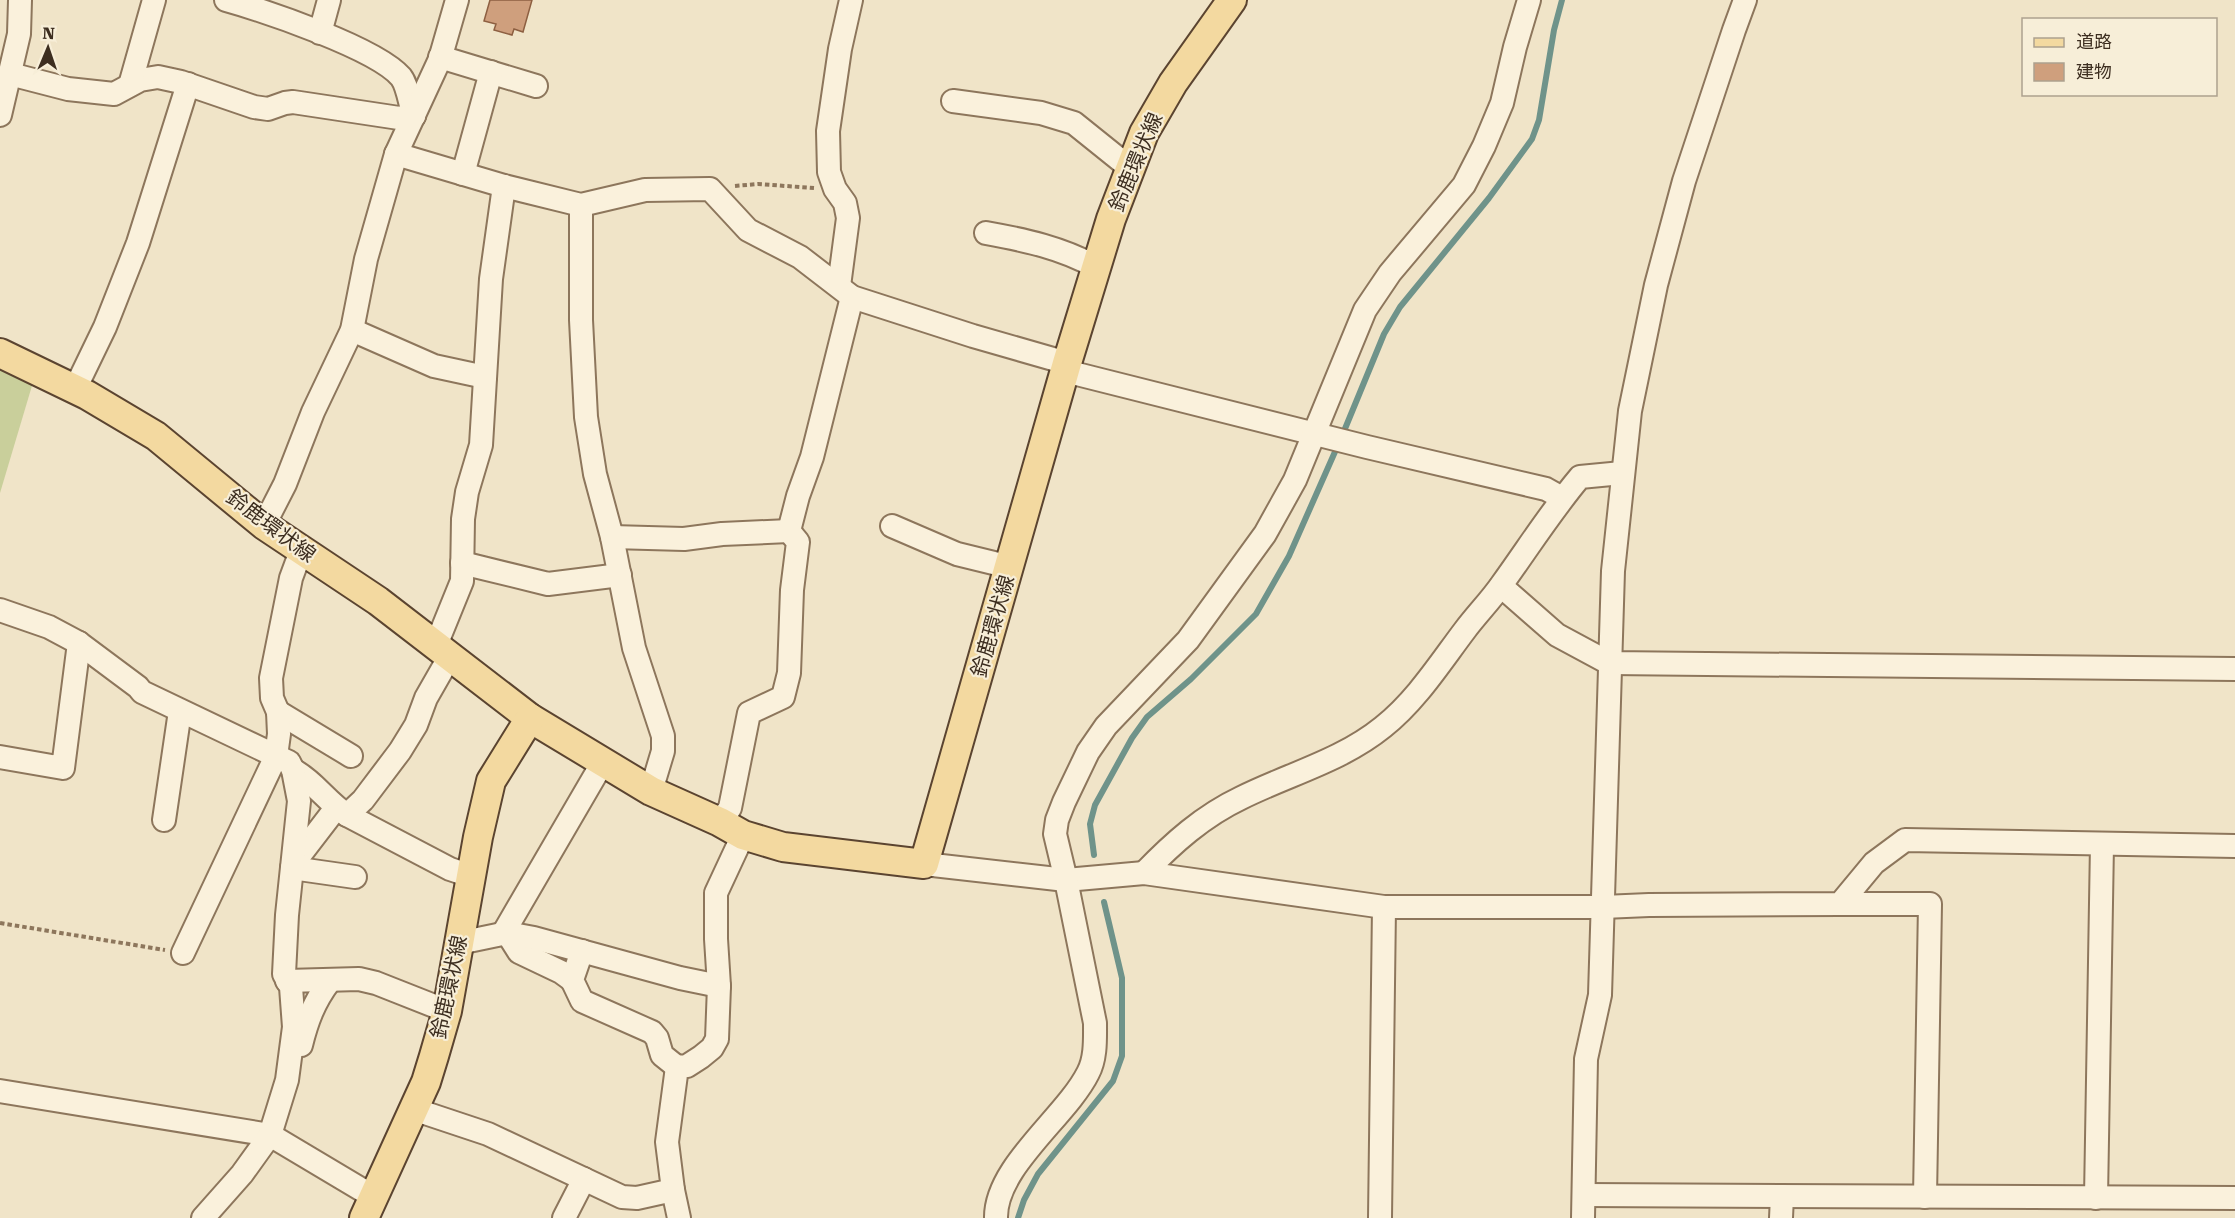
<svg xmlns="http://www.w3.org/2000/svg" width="2235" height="1218" viewBox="0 0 2235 1218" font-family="'Roboto Serif','Noto Sans JP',serif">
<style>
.green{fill:#c9cf9b}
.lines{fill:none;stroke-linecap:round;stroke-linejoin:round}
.stream{stroke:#6f938a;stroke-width:6}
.building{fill:#cf9f7d;stroke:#8d5f41;stroke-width:1.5}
.minor-casing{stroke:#8d765c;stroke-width:26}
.major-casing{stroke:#5b4430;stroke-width:32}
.path{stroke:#8d765c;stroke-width:4;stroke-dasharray:4.5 3;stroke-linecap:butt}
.minor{stroke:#faf1dc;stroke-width:22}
.major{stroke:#f3d9a0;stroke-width:28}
.labels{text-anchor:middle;stroke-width:4.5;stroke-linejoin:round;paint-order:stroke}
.street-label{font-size:21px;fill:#3d2e20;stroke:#f7eed8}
</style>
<rect width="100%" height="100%" fill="#f0e4c8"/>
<!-- green -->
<path class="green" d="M0 363 34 379 0 493Z"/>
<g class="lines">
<!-- stream -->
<g class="stream">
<path d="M1342 436 1384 334 1400 307 1489 198 1532 139 1539 120 1554 30 1562 0"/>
<path d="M1094 855 1090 824 1095 805 1132 738 1147 717 1191 679 1256 614 1289 556 1338 445"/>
<path d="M1018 1218 1024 1200 1038 1174 1113 1081 1122 1056V978L1104 902"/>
</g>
</g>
<!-- building -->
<path class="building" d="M490 0H532L523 32 514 29 512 35 494 30 496 24 484 21Z"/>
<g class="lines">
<!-- minor casing -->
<g class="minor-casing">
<g id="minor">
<path d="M226 0C265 11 376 48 401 77 408 86 410 105 414 116"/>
<path d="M320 33 329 0"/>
<path d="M440 57 536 86"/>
<path d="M10 74 68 89 114 94 140 80 158 77 181 82 254 107 268 109 285 103 293 102 399 118 414 116"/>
<path d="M130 85 154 0"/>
<path d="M953 101 1041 113 1074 123 1130 168"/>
<path d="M0 115 19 34 20 0"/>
<path d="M396 154 504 186 581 205 645 190 710 189 748 230 800 257 852 297 973 336 1067 363"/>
<path d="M463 174 491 72"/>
<path d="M581 205V320L586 417 595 474 612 537 634 648 663 736V751L651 791"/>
<path d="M986 233C1025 240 1062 248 1096 267"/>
<path d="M839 286 848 218 845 203 835 189 829 172 828 131 840 49 851 0"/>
<path d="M352 330 434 366 485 377"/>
<path d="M1065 371 1367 447 1546 489 1562 498"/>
<path d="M75 389 105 327 138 243 188 84"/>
<path d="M264 525 285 484 313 412 352 330 366 259 396 154 440 59 457 0"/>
<path d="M892 526 957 554 1010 567"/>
<path d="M789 531 798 496 812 457 852 297"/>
<path d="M612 537 684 539 722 534 789 531"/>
<path d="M462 563 548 584 620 575"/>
<path d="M1501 586 1557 635 1609 663 2235 669"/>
<path d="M0 610 49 627 79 643 138 687 142 692 276 756 183 953"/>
<path d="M436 645 462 581 463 519 467 492 481 445 491 279 504 186"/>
<path d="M278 712 351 756"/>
<path d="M0 757 63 768 79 643"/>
<path d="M293 770C314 781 327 802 347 815L450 869 471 876"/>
<path d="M347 815 363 800 400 751 416 725 426 698 450 656"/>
<path d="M164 820 180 711"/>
<path d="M720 822 730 808 749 713 783 697 789 673 792 590 798 542 789 531"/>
<path d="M293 864 336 808"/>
<path d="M924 864 1066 880 1144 873 1384 907H1603L1649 905 1840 904 1874 863 1905 840 2235 846"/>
<path d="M292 868 355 877"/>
<path d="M1144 873C1173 843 1203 816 1241 798 1289 774 1341 761 1383 727 1416 701 1440 663 1465 630 1477 614 1491 600 1502 584 1528 548 1552 510 1580 477L1622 473"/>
<path d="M1840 904H1930L1925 1197"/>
<path d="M504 932 603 762"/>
<path d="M507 933 519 952 561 972 572 980"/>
<path d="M459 943 507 933 534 938 680 978 719 986"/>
<path d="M582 951 572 980 582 1001 652 1032 657 1038 662 1055 677 1067"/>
<path d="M287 981 359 979 376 983 447 1011"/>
<path d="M301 1045C307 1021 314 1002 329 982"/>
<path d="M0 1091 270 1135 374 1197"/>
<path d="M413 1109 488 1134 622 1197 637 1198 673 1190 667 1142 677 1067 687 1066 701 1057 712 1048 717 1039 719 986 716 939V893L743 835"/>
<path d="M673 1190 679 1218"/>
<path d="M1584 1195 2235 1198"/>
<path d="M2096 1198 2102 844"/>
<path d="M203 1218 242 1174 270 1135 287 1080 294 1027 291 987 284 974 287 915 299 801 293 770 289 762 276 756 279 734 278 712 272 698 271 678 291 578 301 551"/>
<path d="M564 1218 584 1179"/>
<path d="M996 1218C995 1167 1066 1117 1088 1073 1096 1058 1095 1039 1095 1023L1066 880 1055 834 1057 820 1064 802 1088 752 1106 726 1188 640 1265 534 1295 480 1365 310 1390 273 1464 185 1484 146 1502 103 1515 47 1529 0"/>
<path d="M1380 1218 1384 907"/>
<path d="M1583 1218 1586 1059 1600 995 1613 571 1630 411 1656 285 1684 181 1734 30 1745 0"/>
<path d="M1781 1218 1782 1196"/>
</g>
</g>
<!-- major casing -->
<g class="major-casing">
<g id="major">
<path d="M0 353 87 395 156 436 264 525 378 601 530 718 651 791 720 822 743 835 783 847 924 864 1067 363 1111 219 1144 133 1173 83 1232 0"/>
<path d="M364 1218 426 1082 434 1056 447 1011 478 837 491 781 530 718"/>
</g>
</g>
<!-- path -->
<g class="path">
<path d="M735 186 758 184 814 188"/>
<path d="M0 923 165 950"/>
</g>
<!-- minor -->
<use href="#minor" class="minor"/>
<!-- major -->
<use href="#major" class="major"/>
</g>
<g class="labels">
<!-- street labels -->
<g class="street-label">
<text transform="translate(1136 162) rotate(-67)" y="7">鈴鹿環状線</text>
<text transform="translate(271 526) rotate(37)" y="7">鈴鹿環状線</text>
<text transform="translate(993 626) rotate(-74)" y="7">鈴鹿環状線</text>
<text transform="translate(449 987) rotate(-78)" y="7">鈴鹿環状線</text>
</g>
</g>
<!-- legend -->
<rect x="2022" y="18" width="195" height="78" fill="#f7eed8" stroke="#ada18e" stroke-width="1.5"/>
<rect x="2034" y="38" width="30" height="9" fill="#f3d9a0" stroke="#ada18e" stroke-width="1.5"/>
<text x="2076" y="48" font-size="18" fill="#3d2e20">道路</text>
<rect x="2034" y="63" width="30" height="18" fill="#cf9f7d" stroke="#ada18e" stroke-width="1.5"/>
<text x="2076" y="78" font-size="18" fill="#3d2e20">建物</text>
<!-- north arrow -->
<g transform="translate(48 48) rotate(2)" stroke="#f7eed8" stroke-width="4.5" paint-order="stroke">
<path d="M0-4.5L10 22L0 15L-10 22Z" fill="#3d2e20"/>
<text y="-9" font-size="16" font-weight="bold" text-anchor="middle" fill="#3d2e20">N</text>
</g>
</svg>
